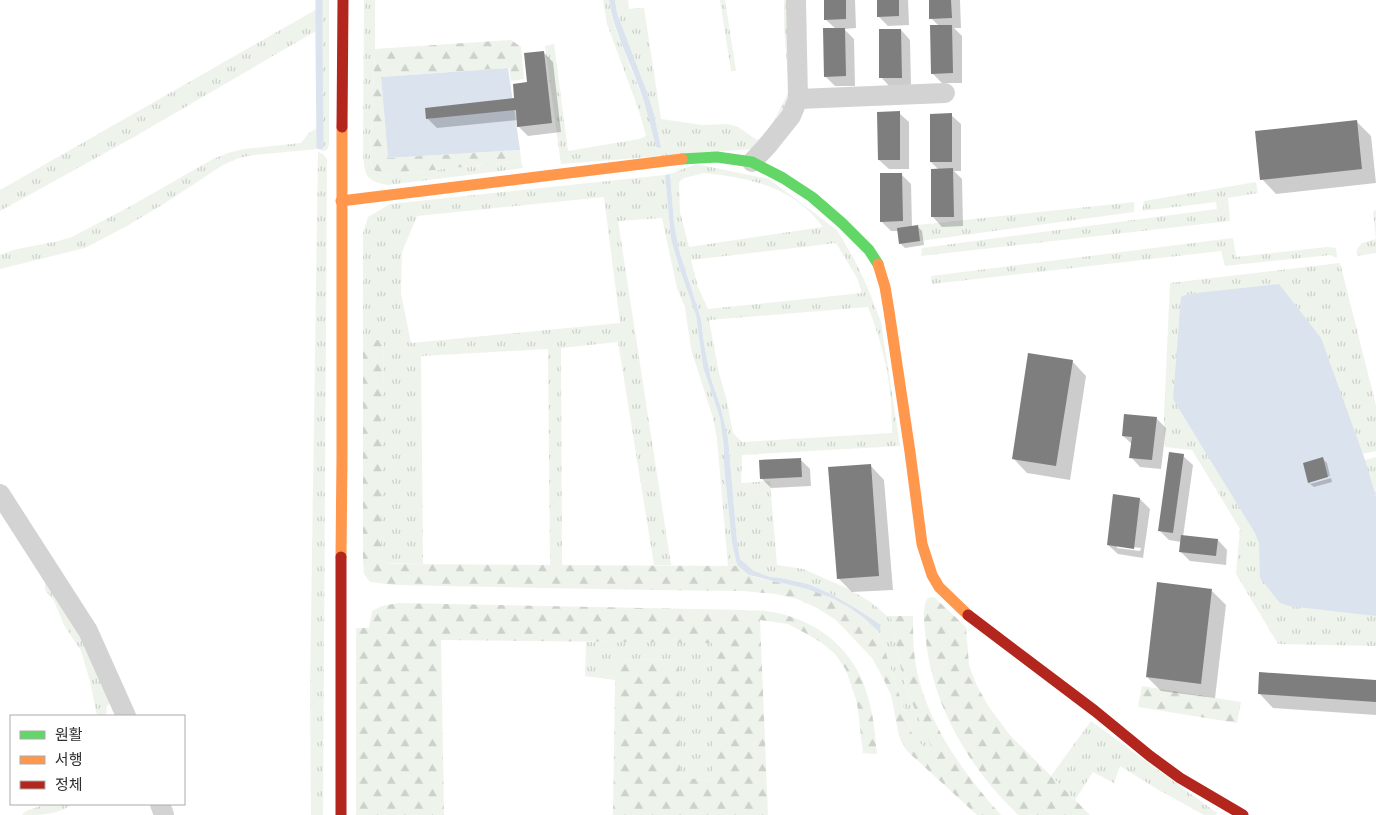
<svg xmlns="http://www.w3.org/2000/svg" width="1376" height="815" viewBox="0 0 1376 815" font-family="'Fira Sans Condensed','Noto Sans KR',sans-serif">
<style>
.grass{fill:url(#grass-tufts);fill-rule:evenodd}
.forest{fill:url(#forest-firs)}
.water{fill:#dbe3ee}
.shadow{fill:#0003;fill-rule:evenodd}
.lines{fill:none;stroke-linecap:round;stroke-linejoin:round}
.stream{stroke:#dbe3ee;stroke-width:7}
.building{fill:#7e7e7e}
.street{stroke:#d3d3d3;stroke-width:20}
.fast{stroke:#63d668;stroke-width:11}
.slow{stroke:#ff974d;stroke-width:11}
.jam{stroke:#b3261e;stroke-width:11}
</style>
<defs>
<pattern id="grass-tufts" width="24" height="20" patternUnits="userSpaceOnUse" patternTransform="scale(1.25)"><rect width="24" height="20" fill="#eef3ec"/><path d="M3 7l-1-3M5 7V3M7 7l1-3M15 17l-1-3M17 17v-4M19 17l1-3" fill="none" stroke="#ccd1cb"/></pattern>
<pattern id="forest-firs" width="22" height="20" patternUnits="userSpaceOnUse" patternTransform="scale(1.25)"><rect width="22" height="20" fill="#eef3ec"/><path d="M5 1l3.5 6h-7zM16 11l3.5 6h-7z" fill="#ccd1cb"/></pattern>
</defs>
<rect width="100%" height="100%" fill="#fff"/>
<!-- grass -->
<g class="grass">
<path d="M321 0H329V145L327 150 323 151 321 150 320 54Z"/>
<path d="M364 0H375V49L370 154C371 168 371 170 385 175L521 161 523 168 388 185C366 181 365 176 363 155Z"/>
<path d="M603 0H609L612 17 617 33 648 112 652 129 661 148 654 114 647 92 617 13 615 0H628L629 9 644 8 661 119 702 125 728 124 738 127 757 140 764 135 774 121 789 91 784 26V0H791L794 91 773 132 752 149 561 164 545 46 554 44 568 151 639 139 646 136 639 111 607 24Z"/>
<path d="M720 0H725L736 71H731Z"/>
<path d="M317 9 316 31 134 137 0 211V190Z"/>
<path d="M317 128 318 149 253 155 239 158 223 165 162 205 125 227 85 248 0 269V255L13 250 58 241 72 237 129 207 213 159 228 153 244 149 301 143 309 133Z"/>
<path d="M318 152 323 154 327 159 323 815H311L310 691Z"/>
<path d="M696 164 769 179 837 230 854 259 867 286 881 322 900 446 742 455 741 483 770 481 777 565 803 569 849 589 872 603 887 616H891L900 665 908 693 937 759 913 737 879 632 881 625 857 609 831 594 808 584 781 578 770 577 754 571 740 559 737 541 728 438 720 405 711 379 704 344 701 319 679 250 674 223 670 174ZM704 173C751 178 794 187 823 227L689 247 680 212 679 182 684 178ZM836 243 857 278 862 293 708 309 698 287 691 260ZM868 307C884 347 893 389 892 433L742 442 733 433 726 397 719 373 709 320Z"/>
<path d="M665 175 671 239 680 270 696 315 703 367 720 418 724 447V466L732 543 736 561 738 566H728L717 439 713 418 691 349 685 307 677 288 662 218 618 221 671 565H654L618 342 561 348 562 565H550L548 349 421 356 423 564 386 563 380 559 384 341 363 340V233L368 217 390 204ZM604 197 620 323 411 343 401 293 402 252 417 216Z"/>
<path d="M1256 182 1258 193 1228 198 1230 221 921 256 922 248 1217 209 1216 202 1142 211 1144 201Z"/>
<path d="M1134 202V212L920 241 918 225Z"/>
<path d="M1376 210V253L1357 256V249L1362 243 1376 239 1373 212Z"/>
<path d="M1233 238 1236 257 1327 247 1336 248 1337 258 1331 255 1225 266 1221 251 932 284 931 276Z"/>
<path d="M1340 263 1376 405V451L1362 454 1365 460 1376 457V646L1278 644 1236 574 1240 529 1192 450 1165 447 1164 416 1170 283Z"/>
<path d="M45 579 76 628 111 702 107 706 106 716H97L90 681 81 651 64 625 54 601 45 590Z"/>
<path d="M586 642H712V781L680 777 678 659 619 660 615 680 585 676Z"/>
<path d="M1091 721 1217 813 1216 815H1204L1157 789 1120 766 1114 783 1093 772 1075 800 1051 776Z"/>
<path d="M46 804H72C58 815 41 815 22 815L26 811Z"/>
</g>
<!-- forest -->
<g class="forest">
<path d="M511 40 521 47 524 79 511 81 509 68 381 77 388 158 520 150 521 161 385 175C371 170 371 168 370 154L375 49Z"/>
<path d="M363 340H384L381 559 386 563 395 564 738 566 749 575 755 577 807 589 832 597 847 606 864 618 879 632 913 737 936 758 908 693 900 665 891 616H913C913 628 913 639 914 651 919 712 961 771 1001 815H977L906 750 899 736 891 695 883 678 872 658 836 620 817 608 797 599 776 594 743 591 654 590 395 585 370 582 364 574 363 561Z"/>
<path d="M934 597 966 627 969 665 977 686 989 707 1009 734 1090 815H1018C1008 804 996 793 987 781 953 738 929 687 925 631 924 621 922 606 928 598Z"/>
<path d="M398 603 743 610C751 611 759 610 766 611 817 618 857 650 869 701 874 718 875 737 877 754L863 753 857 703 846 670 835 654 822 643 805 633 788 624 760 620 768 815H613L615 680 619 660 679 659 680 777 712 781V643L441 640 444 815H356V628H369L372 611 382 606Z"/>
<path d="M1142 686 1241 702 1237 723 1138 707Z"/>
</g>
<!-- water -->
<g class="water">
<path d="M609 0H615L617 13 647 92 654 114 661 148 656 147C650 123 645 101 635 77 625 51 613 27 609 0Z"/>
<path d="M508 68 520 150 388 158 381 77Z"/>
<path d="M670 174 674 223 679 250 701 319 704 344 711 379 720 405 728 438 737 541 740 559 754 571 770 577 781 578 808 584 831 594 857 609 881 625 879 632 864 618 847 606 832 598 807 589 749 575 738 566 736 561 732 543 724 466V447L720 418 703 367 696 315 680 270 671 239 665 175Z"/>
<path d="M1279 284 1321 338 1365 460 1376 497V616L1289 606 1280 603 1260 578 1259 543 1255 533 1173 399 1181 297 1188 294Z"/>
</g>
<!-- shadow -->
<g class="shadow">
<path d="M825 0H855L856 28 844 29 854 39 855 86H835L825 76 836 29 825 19Z"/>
<path d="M878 0H908L909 25 888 26 878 16Z"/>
<path d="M930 0H960L961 28H954L962 36V83H942L932 73 939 26 931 18Z"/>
<path d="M901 30 910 40 911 87H890L881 77Z"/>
<path d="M543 52 553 62 561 132 528 136 518 126V120L437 128 428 119 515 100 529 83Z"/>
<path d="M899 113 909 122V169H889L879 160Z"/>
<path d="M951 115 961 124V171H954L962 179 963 226 942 227 933 217 939 170 931 162Z"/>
<path d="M1356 121 1371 136 1376 183 1276 194 1262 179Z"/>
<path d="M901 174 911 184 912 227 917 226 922 231 924 245 905 248 900 243 899 231H891L881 221Z"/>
<path d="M1072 361 1086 376 1070 480 1027 473 1013 458Z"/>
<path d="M1156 418 1166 428 1161 469 1140 467 1131 457 1132 444 1123 436Z"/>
<path d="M1183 456 1193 465 1183 537 1218 540 1227 550 1226 565 1190 561 1180 551 1181 542 1169 540 1160 531Z"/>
<path d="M1322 458 1327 463 1330 476 1310 481V484L1309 482Z"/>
<path d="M800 459 810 469 811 486 771 488 761 478Z"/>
<path d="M870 465 884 480 893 590 852 592 838 578Z"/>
<path d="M1331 478 1332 482 1314 487 1310 484Z"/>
<path d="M1114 496 1140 499 1150 509 1143 558 1118 554 1108 545ZM1117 545 1141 548 1140 551 1117 548Z"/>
<path d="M1212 591 1226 605 1215 698 1161 691 1147 677Z"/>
<path d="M1376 682V715L1273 708 1259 693Z"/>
</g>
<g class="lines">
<!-- stream -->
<path class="stream" d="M319 0V47L320 146"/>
</g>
<!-- building -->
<g class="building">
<path d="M824 0H846V19L824 20Z"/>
<path d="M877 0H899V16L877 17Z"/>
<path d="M929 0H951L952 18 929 19Z"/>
<path d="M930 25H952L953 73 931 74Z"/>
<path d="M823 28H845L846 76 824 77Z"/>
<path d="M879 29H901L902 78H879Z"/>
<path d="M544 51 552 123 517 127 516 110 426 119 425 108 514 98 513 84 527 82 524 53Z"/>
<path d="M900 111V160H878L877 112Z"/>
<path d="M952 113V162H930V114Z"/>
<path d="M1357 120 1362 169 1260 180 1255 131Z"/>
<path d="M953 168 954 217H931V169Z"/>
<path d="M880 173H902L903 221 880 222Z"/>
<path d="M918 225 920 241 899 244 897 228Z"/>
<path d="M1028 353 1073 360 1056 466 1012 459Z"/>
<path d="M1124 414 1157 417 1152 460 1129 458 1132 437 1122 436Z"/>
<path d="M1169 452 1184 454 1173 533 1158 531Z"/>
<path d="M1323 457 1328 477 1308 483 1303 463Z"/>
<path d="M801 458 802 477 760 479 759 460Z"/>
<path d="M871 464 879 576 837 579 828 467Z"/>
<path d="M1113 494 1140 498 1134 549 1107 545Z"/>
<path d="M1181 535 1218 539 1216 556 1179 552Z"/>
<path d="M1157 582 1212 589 1201 684 1146 677Z"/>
<path d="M1259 672 1376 680V702L1258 694Z"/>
</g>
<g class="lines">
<!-- street -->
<g class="street">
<path d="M798 99 945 93"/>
<path d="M752 162 767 146 791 116 798 99 796 0"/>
<path d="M0 494 88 631 126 716"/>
<path d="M160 804 164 815"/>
</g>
<!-- fast -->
<path class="fast" d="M682 159 717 157 752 162 783 178 812 197 842 223 869 250 878 264"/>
<!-- slow -->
<g class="slow">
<path d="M341 201 682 159"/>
<path d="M878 264 885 287 889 311 910 452 922 544 932 575 939 587 968 615"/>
<path d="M341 557 342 456V127"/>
</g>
<!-- jam -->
<g class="jam">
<path d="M342 127 343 0"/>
<path d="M341 557V815"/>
<path d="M968 615 1095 711 1150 756 1180 778 1243 815"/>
</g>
</g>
<!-- legend -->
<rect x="10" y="715" width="175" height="90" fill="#ffffff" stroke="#ababab"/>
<rect x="20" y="731" width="25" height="8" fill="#63d668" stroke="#ababab"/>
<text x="55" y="740" font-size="15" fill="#2e2e2e">원활</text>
<rect x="20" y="756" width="25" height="8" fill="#ff974d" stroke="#ababab"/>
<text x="55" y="765" font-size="15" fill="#2e2e2e">서행</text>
<rect x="20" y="781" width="25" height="8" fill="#b3261e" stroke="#ababab"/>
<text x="55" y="790" font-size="15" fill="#2e2e2e">정체</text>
</svg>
